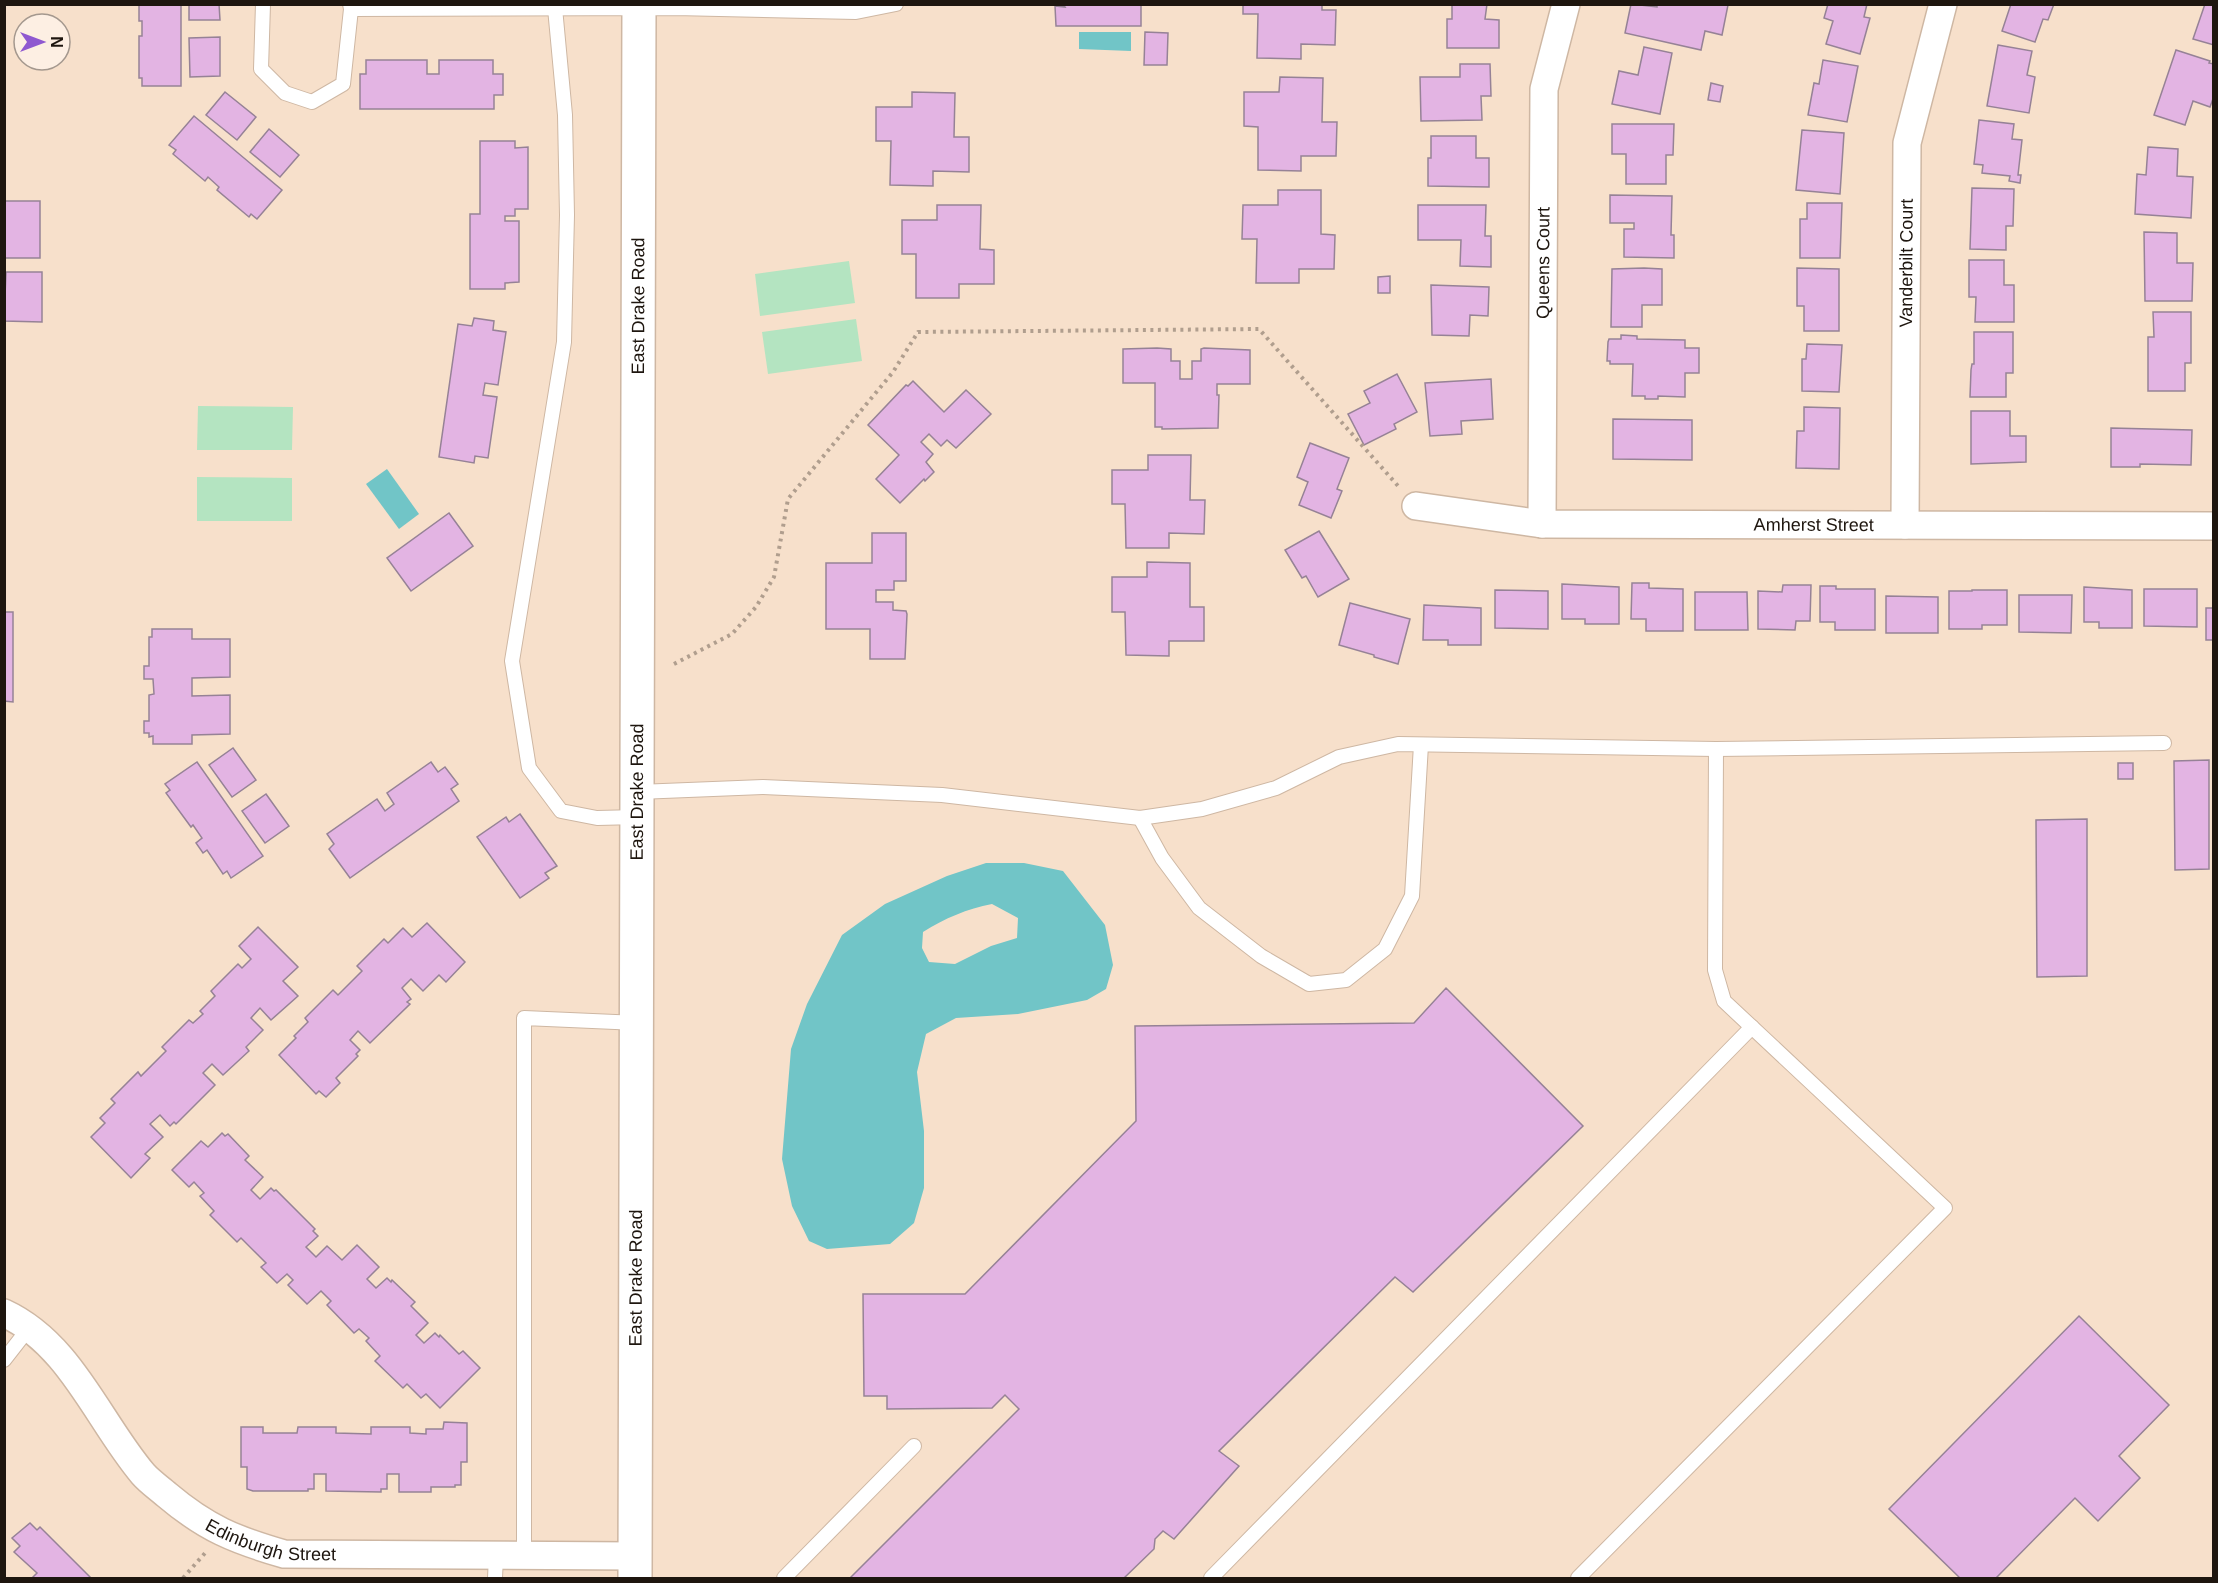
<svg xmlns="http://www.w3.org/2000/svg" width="2218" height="1583" viewBox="0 0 2218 1583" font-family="Helvetica,sans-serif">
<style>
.green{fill:#b4e4c1}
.water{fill:#71c5c7;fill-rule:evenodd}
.building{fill:#e3b4e3;stroke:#968296;stroke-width:1.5}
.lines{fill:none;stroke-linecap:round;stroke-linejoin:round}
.lane-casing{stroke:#ceb7a3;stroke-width:16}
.street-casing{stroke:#ceb7a3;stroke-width:30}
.secondary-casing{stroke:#ceb7a3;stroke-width:36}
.path{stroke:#b09e8e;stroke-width:4;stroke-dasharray:3 4.5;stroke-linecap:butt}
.lane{stroke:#fff;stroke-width:14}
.street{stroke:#fff;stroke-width:27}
.secondary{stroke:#fff;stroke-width:33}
.labels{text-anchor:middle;stroke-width:4.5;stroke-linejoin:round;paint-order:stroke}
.street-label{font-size:18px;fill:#1e160f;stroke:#fdefe3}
</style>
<rect width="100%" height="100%" fill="#f7e0cb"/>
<!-- green -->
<g class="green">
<path d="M849 261 855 303 760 316 755 274Z"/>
<path d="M856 319 862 361 768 374 762 332Z"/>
<path d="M198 406 293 407 292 450H197Z"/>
<path d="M197 477 292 478V521H197Z"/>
</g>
<!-- water -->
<g class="water">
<path d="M1079 32H1131V51L1079 49Z"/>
<path d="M387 469 419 514 399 529 366 484Z"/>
<path d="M986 863H1024L1063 871 1105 925 1113 965 1106 989 1087 1000 1018 1014 956 1018 926 1034 917 1072 924 1131V1188L914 1223 890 1244 827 1249 809 1241 792 1206 782 1159 791 1049 807 1004 842 935 885 904 947 876ZM992 904 1018 918 1017 938 991 946 955 964 929 962 922 948 923 932C945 918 967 909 992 904Z"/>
</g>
<!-- building -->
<g class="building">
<path d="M139 4H181V86H142V78H139V36H142V21H139Z"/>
<path d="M189 4H219L220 20H189Z"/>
<path d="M1063 4H1141V26H1056L1055 6 1065 7Z"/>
<path d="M1243 4H1322V10H1336L1335 45 1301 44V59L1257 58 1258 14H1243Z"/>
<path d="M1452 4H1487L1485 19 1499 20V48H1447V19H1452Z"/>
<path d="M1631 4 1657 7V4L1728 5 1722 35 1705 31 1701 50 1625 33Z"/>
<path d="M1828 4H1867L1864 17 1870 18 1860 54 1826 44 1833 21 1824 18Z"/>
<path d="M2011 4H2054L2048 20 2043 19 2035 42 2002 31Z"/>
<path d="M2205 4H2214V45L2193 39Z"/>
<path d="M1145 32 1168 33 1167 65H1144Z"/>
<path d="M220 37V76L190 77 189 38Z"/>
<path d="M1998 45 2032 51 2027 75 2035 77 2029 113 1987 106Z"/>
<path d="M1644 47 1672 53 1660 114 1612 104 1619 71 1638 75Z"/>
<path d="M2176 50 2210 61 2209 63 2214 64V96L2210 107 2193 101 2185 125 2154 115Z"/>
<path d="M366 60H427V74H439V60H493V74H503V95H494V109H360V74H366Z"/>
<path d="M1823 60 1858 66 1847 122 1808 115 1814 83 1819 84Z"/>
<path d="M1460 64H1490L1491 96H1481L1482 120 1421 121 1420 77H1460Z"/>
<path d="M1280 77 1323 78 1322 122H1337L1336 156H1301V171L1258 170V127L1244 126V92H1279Z"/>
<path d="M1711 83 1723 86 1720 102 1708 100Z"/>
<path d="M225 92 256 117 237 140 206 115Z"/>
<path d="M912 92 955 93 954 137H969V172L933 171V186L890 185 891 141H876V107H912Z"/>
<path d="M194 116 282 190 257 219 251 214 249 217 217 190 219 187 208 177 205 181 173 154 176 150 169 145Z"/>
<path d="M1979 120 2014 124 2012 139 2022 140 2018 175H2021L2020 183 2009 181 2010 176 1982 173 1983 165 1974 164Z"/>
<path d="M1612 124H1674L1673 155H1666V184H1626V154H1612Z"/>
<path d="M269 129 299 155 280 177 250 152Z"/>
<path d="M1802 130 1844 133 1840 194 1796 190Z"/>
<path d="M1431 136H1476V158H1489V187L1428 186V158H1431Z"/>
<path d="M480 141H515V148L528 147V209H515V216H505V221H519V282L505 283V289H470V214H480Z"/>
<path d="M2148 147 2178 149 2177 176 2193 177 2191 218 2135 214 2137 174 2146 175Z"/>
<path d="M1972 188 2014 189 2013 226H2006V250L1970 249Z"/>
<path d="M1278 190H1321V234L1335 235 1334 269H1299V283H1256L1257 239H1242L1243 205H1278Z"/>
<path d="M1610 195 1672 196 1671 235H1674V258L1624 257V229H1634V223H1610Z"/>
<rect x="4" y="201" width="36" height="57"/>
<path d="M1807 203H1842L1840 258H1800V219H1807Z"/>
<path d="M937 205H981L980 249 994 250V284H959V298H916V254H902V220H937Z"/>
<path d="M1418 205H1486L1485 236H1491V267L1460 266 1461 240H1418Z"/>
<path d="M2144 232 2177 233V263H2193L2192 301H2145Z"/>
<path d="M1969 260H2004V285H2014V322H1975L1976 297H1969Z"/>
<path d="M1644 268 1662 269V305H1642V327H1611L1612 269Z"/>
<path d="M1797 268 1839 269V331H1804V306H1797Z"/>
<path d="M6 272H42V322L4 321Z"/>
<path d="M1390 276V293H1378V277Z"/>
<path d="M1431 285 1489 287 1488 316 1470 315 1469 336 1432 335Z"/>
<path d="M2153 312H2191V363H2185V391H2148V337H2154Z"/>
<path d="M474 318 494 321 493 330 506 332 498 385 485 383 483 395 497 397 488 458 475 456 474 463 439 457 458 324 472 326Z"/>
<path d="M1974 332H2013V373H2006V397H1970L1971 370 1972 364H1974Z"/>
<path d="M1621 335 1637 336V339L1685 340V348H1699V373H1685V397L1658 396V399H1645V396H1632L1633 364H1610V361H1607L1608 342 1609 339H1621Z"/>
<path d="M1807 344 1842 345 1839 392 1802 391V359H1806Z"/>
<path d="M1157 348 1171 349V361H1180V379H1192V361H1201V349L1204 348 1250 350V384H1217V395H1219L1218 428 1162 429V427H1155V383H1123V349Z"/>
<path d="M1397 374 1417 412 1394 424 1396 429 1364 445 1348 414 1370 403 1364 391Z"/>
<path d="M1491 379 1493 419 1461 421 1462 434 1430 436 1425 383Z"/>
<path d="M913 381 944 412 966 390 991 414 956 448 947 440 941 446 929 434 921 442 933 454 926 462 934 472 925 481 924 479 900 503 876 479 899 455 868 425 906 385 908 386Z"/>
<path d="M1804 407 1840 408 1839 469 1796 468 1797 431H1804Z"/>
<path d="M1971 411H2010V436H2026V462L1971 464Z"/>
<path d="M1613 419 1692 420V460L1613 459Z"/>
<path d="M2111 428 2192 430 2191 465 2140 464V467H2111Z"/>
<path d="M1310 443 1349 458 1337 489 1342 491 1331 518 1299 505 1308 482 1297 477Z"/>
<path d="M1148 455H1191L1190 500H1205L1204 534 1169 533V548H1126L1125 504H1112V470H1148Z"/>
<path d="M449 513 473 546 411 591 387 558Z"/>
<path d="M1319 531 1349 579 1318 597 1306 576 1302 578 1285 550Z"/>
<path d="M872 533H906V581H894V590H876V602H893V610L906 611 907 614 905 659H870V629H826V563H872Z"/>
<path d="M1147 562 1190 563V607H1204V641H1169V656L1126 655 1125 612H1112V577H1147Z"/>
<path d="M1632 583H1649V588L1683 589V631H1646V619H1631Z"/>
<path d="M1562 584 1619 587V624H1585V619H1562Z"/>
<path d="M1783 585H1811L1810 621H1796L1795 630 1758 629V591L1782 592Z"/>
<path d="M1820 586H1836V589H1875V630H1835V622H1820Z"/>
<path d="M2084 587 2132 590V628H2099V622H2084Z"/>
<path d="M2144 589H2197V627L2144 626Z"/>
<path d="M1495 590 1548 591V629L1495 628Z"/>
<path d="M1972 590H2007V625H1982V629H1949V591H1972Z"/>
<path d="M1695 592H1747L1748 630H1695Z"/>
<path d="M2019 595H2072L2071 633 2019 632Z"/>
<path d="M1886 596 1938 597V633H1886Z"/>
<path d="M1350 603 1410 619 1398 664 1374 657V655L1339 645Z"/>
<path d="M1424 605 1481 608V645H1448V640H1423Z"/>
<rect x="2206" y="608" width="8" height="32"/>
<path d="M4 612H13V702L4 701Z"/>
<path d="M152 629H192V639H230V677L192 678V696L230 695V734L192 735V744H153V736L149 737V733H144V721H149V695L154 694 153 679H144V666H149V637H152Z"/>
<path d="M233 748 256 780 232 797 209 765Z"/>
<path d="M2209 760V869L2175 870 2174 761Z"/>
<path d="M197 762 263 856 231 878 227 871 223 874 207 850 203 853 196 843 202 838 193 825 191 827 166 793 170 790 165 784Z"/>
<path d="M431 762 438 772 445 767 458 784 451 789 459 801 350 878 329 849 334 844 327 834 377 799 385 811 394 804 387 793Z"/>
<rect x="2118" y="763" width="15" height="16"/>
<path d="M266 794 289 826 265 843 242 811Z"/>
<path d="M520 814 557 866 545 873 549 878 520 898 477 837 506 817 509 822Z"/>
<path d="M2087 819V976L2037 977 2036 820Z"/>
<path d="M427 923 465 962 446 982 439 975 423 991 411 979 402 988 411 999 407 1002 410 1004 370 1043 358 1031 350 1040 360 1050 356 1054 358 1056 336 1078 340 1083 326 1097 319 1091 316 1094 279 1055 296 1038 294 1036 308 1022 305 1018 333 990 338 995 362 971 357 966 384 939 388 943 403 928 412 937Z"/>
<path d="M258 927 298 967 283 981 298 996 271 1020 260 1008 251 1018 263 1030 246 1047 249 1051 223 1075 212 1064 203 1073 215 1085 176 1124 174 1122 170 1126 160 1115 150 1124 163 1137 145 1154 150 1158 131 1178 91 1137 105 1123 100 1118 115 1103 111 1099 138 1072 141 1076 166 1051 162 1047 189 1020 193 1023 203 1014 200 1011 215 996 211 991 238 964 242 968 251 959 239 946Z"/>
<path d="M1446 988 1583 1126 1413 1292 1395 1277 1219 1451 1239 1466 1174 1539 1163 1531 1155 1539 1154 1549 1124 1578H850L1019 1409 1005 1395 992 1408 887 1409V1396H864L863 1294H965L1136 1121 1135 1026 1414 1023Z"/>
<path d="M222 1133 225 1136 228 1134 249 1156 245 1160 263 1177 251 1190 260 1199 271 1188 274 1191 276 1190 315 1229 313 1231 318 1236 306 1247 316 1257 327 1246 342 1260 357 1245 379 1267 367 1279 376 1288 387 1278 391 1282 392 1280 415 1302 411 1306 428 1323 416 1335 424 1343 435 1333 439 1337 440 1335 459 1354 463 1351 480 1368 440 1408 426 1394 421 1398 407 1384 403 1388 375 1361 380 1356 366 1341 369 1338 359 1329 354 1333 327 1305 331 1301 321 1291 307 1304 288 1285 293 1280 287 1274 277 1283 261 1267 266 1263 241 1238 237 1242 210 1215 214 1211 200 1196 204 1193 194 1182 189 1187 172 1170 201 1141 208 1147Z"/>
<path d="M2079 1316 2169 1405 2119 1456 2140 1478 2098 1521 2075 1498 1996 1578H1960L1889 1509Z"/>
<path d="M444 1422 467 1423V1462H461V1485H455V1487H431V1492H399V1474H387V1489H381V1492L326 1491V1474H314V1489H308V1491H253L247 1489V1467H241V1427H263V1433H297L298 1427H336V1433L371 1434V1427H410V1433L426 1434V1429H443Z"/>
<path d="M30 1523 37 1530 40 1527 91 1578H32L37 1573 14 1552 20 1546 12 1538Z"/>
</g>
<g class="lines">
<!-- lane casing -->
<g class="lane-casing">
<g id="lane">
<path d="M263 4 261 69 285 93 312 102 343 84 351 9 350 4"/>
<path d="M555 8 565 115 567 215 564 342 512 661 529 768 561 811 597 818 638 817"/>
<path d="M351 9 675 8 856 12 896 4"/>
<path d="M638 792 763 787 942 795 1140 818 1202 809 1276 788 1339 757 1398 744 1716 749 2164 743"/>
<path d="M1140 818 1162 858 1199 908 1261 956 1309 984 1346 980 1385 949 1412 896 1421 745"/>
<path d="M4 1360 29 1328"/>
<path d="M524 1556V1018L638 1023"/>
<path d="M495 1578 496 1556"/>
<path d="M784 1578 914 1446"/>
<path d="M1211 1578 1752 1027"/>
<path d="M1578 1578 1945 1208 1724 1001 1715 970 1716 749"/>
</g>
</g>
<!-- street casing -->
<g class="street-casing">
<g id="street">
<path id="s1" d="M1416 506 1542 524 2214 526"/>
<path id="s2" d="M1542 524 1544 89 1566 4"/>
<path id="s3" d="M1905 525 1907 143 1943 4"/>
<path id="s4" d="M4 1313C71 1344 98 1421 143 1474 150 1482 159 1488 167 1495 206 1528 235 1540 284 1554L635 1556"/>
</g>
</g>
<!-- secondary casing -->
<g class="secondary-casing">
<g id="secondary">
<path id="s5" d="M635 1578 639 4"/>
</g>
</g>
<!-- path -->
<g class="path">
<path d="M674 664 732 634 756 607 774 577 788 499 893 372 918 332 1259 329 1399 487"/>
<path d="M183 1578 206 1552"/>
</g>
<!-- lane -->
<use href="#lane" class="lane"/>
<!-- street -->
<use href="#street" class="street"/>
<!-- secondary -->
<use href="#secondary" class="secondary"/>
</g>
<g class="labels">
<!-- street labels -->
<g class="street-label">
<text dy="6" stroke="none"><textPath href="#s2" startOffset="261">Queens Court</textPath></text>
<text dy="6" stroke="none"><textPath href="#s3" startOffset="262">Vanderbilt Court</textPath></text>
<text dy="6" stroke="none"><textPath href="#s5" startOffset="1272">East Drake Road</textPath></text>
<text dy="6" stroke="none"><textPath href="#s1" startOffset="399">Amherst Street</textPath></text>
<text dy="6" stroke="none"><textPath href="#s5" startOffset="786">East Drake Road</textPath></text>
<text dy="6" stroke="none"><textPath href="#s5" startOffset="300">East Drake Road</textPath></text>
<text dy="6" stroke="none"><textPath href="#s4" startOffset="364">Edinburgh Street</textPath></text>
</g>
</g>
<!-- border -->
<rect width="2218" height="1583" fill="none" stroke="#1e160f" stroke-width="12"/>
<!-- north arrow -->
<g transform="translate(42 42) rotate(90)"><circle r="28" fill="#fdefe3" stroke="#a4988e" stroke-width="1.5"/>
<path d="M0-4.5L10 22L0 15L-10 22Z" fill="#8f58d0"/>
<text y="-9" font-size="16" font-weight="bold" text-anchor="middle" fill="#1e160f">N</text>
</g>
</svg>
